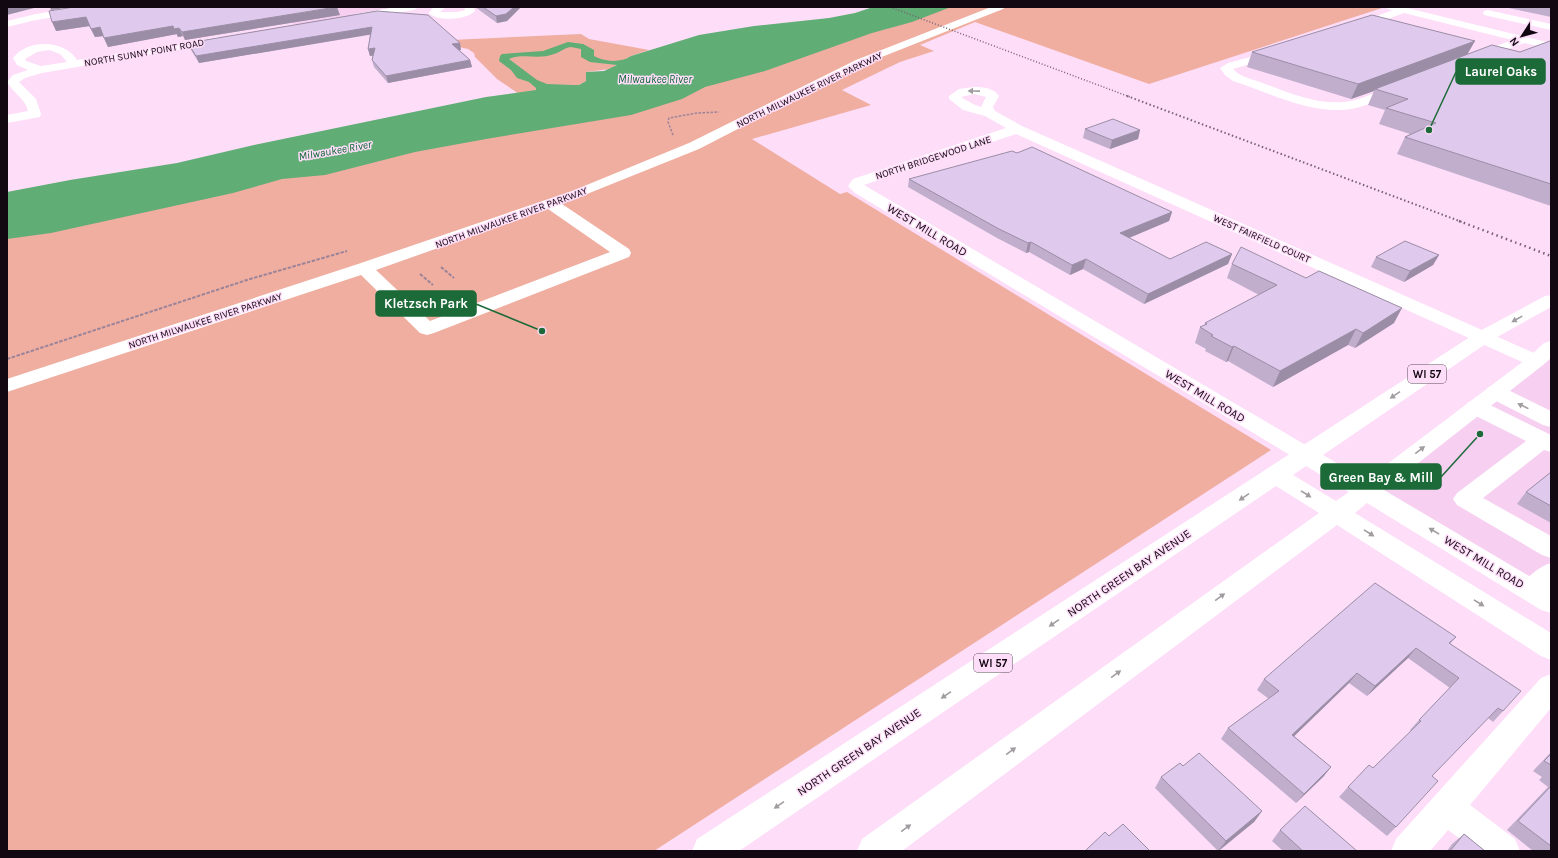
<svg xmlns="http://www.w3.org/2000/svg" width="1558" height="858" viewBox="0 0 1558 858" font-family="Karla,sans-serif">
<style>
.built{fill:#f7cff1}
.green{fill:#f0aea1}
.water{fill:#60ad75;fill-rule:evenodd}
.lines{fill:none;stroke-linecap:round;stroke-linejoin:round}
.path-far1{stroke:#9b8398;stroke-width:1.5;stroke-dasharray:2.5 1.5;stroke-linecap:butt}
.path{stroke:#9b8398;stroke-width:2;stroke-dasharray:3.5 1.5;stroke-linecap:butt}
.minor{fill:#fff;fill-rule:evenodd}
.major{fill:#fff;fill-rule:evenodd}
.rail-far2{stroke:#766273;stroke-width:1.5;stroke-dasharray:1 2;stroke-linecap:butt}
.rail-far1{stroke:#766273;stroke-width:2;stroke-dasharray:1.5 2.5;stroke-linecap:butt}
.rail{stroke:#766273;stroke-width:2.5;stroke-dasharray:1.5 3.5;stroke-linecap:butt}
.wall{fill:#c0aecc}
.shaded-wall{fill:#9c8da6}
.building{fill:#dfcaed;stroke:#9c8da6}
.oneway{fill:#a09ca0}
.labels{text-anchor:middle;stroke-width:3;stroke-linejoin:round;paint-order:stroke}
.far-street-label{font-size:10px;fill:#120811;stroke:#feddf9}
.far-water-label{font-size:11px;font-style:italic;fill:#096430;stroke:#feddf9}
.shield{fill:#feddf9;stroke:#594857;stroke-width:1}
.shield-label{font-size:11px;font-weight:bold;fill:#120811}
.street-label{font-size:12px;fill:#120811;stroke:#feddf9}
.leader{fill:none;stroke:#1d6a39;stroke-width:1.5}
.callout-dot{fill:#1d6a39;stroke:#feddf9;stroke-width:1.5}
.callout{fill:#1d6a39;stroke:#1d6a39;stroke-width:1.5}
.callout-label{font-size:13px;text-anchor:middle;font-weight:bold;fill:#fff}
</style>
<rect width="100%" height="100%" fill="#feddf9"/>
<!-- built -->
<g class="built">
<path d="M281 7H414L297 27Z"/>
<path d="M1551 357V602L1367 491Z"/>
</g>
<!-- green -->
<g class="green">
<path d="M908 7 1382 8 1149 84 975 22 920 45 934 51 900 62 842 90 871 105 752 139 840 194 847 192 1271 450 654 851H7V212L143 190Z"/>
<path d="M581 34 589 39 649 50 631 56 610 69 586 72V81L579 85 556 86 519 94 497 79 475 57 474 53 468 49 459 47 451 40Z"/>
</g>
<!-- water -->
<path class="water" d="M873 7H951L912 22 872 33 765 71 705 87 682 99 631 115 486 139 415 152 325 175 282 179 233 193 51 233 7 239V192L70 180 177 163 254 145 486 97 536 90V88L529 82 517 78 511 70 499 61 500 56 502 54 543 51 568 42 583 44 594 50V56C604 62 621 63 631 56L699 35 754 26 829 18 855 13ZM571 47 581 49V57L590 62 617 65 604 71 586 72V81L579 85H573L547 84 537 80 509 59C523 53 539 60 554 54 561 52 563 48 571 47Z"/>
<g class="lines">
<!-- path-far1 -->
<path class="path-far1" d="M673 135 668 122 669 118 697 113 719 112"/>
<!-- path -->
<g class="path">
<path d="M441 267 454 278"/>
<path d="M420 274 433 285"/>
<path d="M7 359 250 279 347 251"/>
</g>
<!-- minor -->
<g class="minor">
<path d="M82 7H106L101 10 36 20 7 27V21L36 14Z"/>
<path d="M396 7H419L414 10 355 20 350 17 355 14Z"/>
<path d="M433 7H446L440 12H457L465 10 464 7H474L475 11C467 20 437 22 429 13Z"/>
<path d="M991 7H1005L1003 9 864 64 699 149 562 204 629 249 631 253 629 257 434 333 427 335 420 333 361 275 7 392V379L358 264 572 191 689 143 856 60ZM548 209 610 252 430 321 376 270Z"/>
<path d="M1386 7H1403L1551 43V49L1524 43 1475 61 1471 60 1469 58 1471 56 1512 40 1404 13 1358 30H1350L1349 28 1350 26 1393 10 1388 9Z"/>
<path d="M1488 10 1551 24V30L1484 15 1483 13 1484 11Z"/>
<path d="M219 37 223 38 224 40 223 42 42 73 25 78 19 82 36 99 41 114 40 117 7 123V115L28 111C25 98 13 93 7 82L13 75 28 70 17 65 13 58C28 38 65 40 77 60ZM49 50 60 54 67 62 41 66 26 61 25 59 37 52Z"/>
<path d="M1277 50 1281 51 1283 53 1281 55 1233 69C1239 76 1251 79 1260 82 1288 92 1320 107 1351 101 1368 98 1383 87 1400 83L1404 84 1406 87C1402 93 1391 95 1384 98 1370 104 1355 110 1340 110 1303 111 1267 92 1233 81L1225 75 1220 68 1228 63Z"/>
<path d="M974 87C983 87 994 88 999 96L993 107 995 111 1022 126 1543 357 1546 361 1543 365 1536 367 1529 365 1016 134 864 185 1314 450 1317 455 1314 460 1306 463 1298 460 855 193 848 186 853 179 1006 128 985 116 963 110 949 99V96L959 89ZM974 94 986 97 981 107 973 104 961 97Z"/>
<path d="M1495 385 1502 387 1551 411V427L1543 425 1488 397 1485 392 1488 387Z"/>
<path d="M1476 400 1484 402 1551 435V452L1544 450 1483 498 1551 536V558L1542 555 1457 505 1453 499 1457 493 1526 441 1468 412 1465 407 1468 402Z"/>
<path d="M1551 563V589C1541 599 1537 603 1523 598L1519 591C1525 578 1538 567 1551 563Z"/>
<path d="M1551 674V708L1470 805 1515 839 1520 851H1476L1448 830 1430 851H1391L1396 839 1541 678Z"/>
</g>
<!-- major -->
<path class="major" d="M1551 295V307L1490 341 1323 455 1366 480 1529 357 1544 343 1551 341V358L1543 365 1384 490 1551 589V613L1541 610 1367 503 1355 513 1551 633V660L1541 656 1337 525 902 851H857L862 839 1319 513 1276 486 739 851H692L697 839 1476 333 1545 296ZM1306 466 1349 492 1336 501 1293 475Z"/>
<!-- rail-far2 -->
<path class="rail-far2" d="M890 7 1130 97"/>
<!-- rail-far1 -->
<path class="rail-far1" d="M1127 96 1462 222"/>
<!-- rail -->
<path class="rail" d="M1459 221 1551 256"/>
</g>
<!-- wall -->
<g class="wall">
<path d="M74 7 340 15 185 40 183 36 178 37 177 34 108 47 103 36 95 37 89 26 56 31Z"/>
<path d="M475 7H521L507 21 497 23Z"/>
<path d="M1504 7H1551V17Z"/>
<path d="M377 11 460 43 461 50H459L470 60 472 67 388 83 374 67 372 60 373 55 370 56 368 49 370 34 199 63 191 50 188 43Z"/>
<path d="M1551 41V206L1397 154 1405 137 1410 134 1379 124 1385 110 1368 105 1374 91 1351 99 1247 67 1252 52 1468 54 1520 52Z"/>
<path d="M1085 129 1140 130 1138 139 1110 149 1083 138Z"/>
<path d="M909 179 1172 212 1169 221 1129 238 1170 259 1232 254 1228 264 1144 304 1083 269 1070 275 1029 252 1026 253 997 238 908 187Z"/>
<path d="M1439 255 1433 265 1404 282 1371 267 1376 257Z"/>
<path d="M1232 264 1394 323 1355 348 1348 345 1273 387 1228 361 1226 362 1205 351 1206 349 1195 343 1200 327 1204 326 1205 323 1259 295 1227 278Z"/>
<path d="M1551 472V523L1517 504 1526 492Z"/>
<path d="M1456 637 1450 644 1503 711 1493 722 1488 718 1432 776 1396 827 1387 836 1339 797 1348 787 1373 768 1411 731 1410 730 1419 720 1450 688 1408 658 1367 696 1349 683 1294 736 1331 767 1323 777 1296 803 1221 739 1228 728 1269 699 1257 690 1264 679Z"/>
<path d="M1551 752V851H1533L1507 830 1548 787 1539 780 1542 777 1533 771Z"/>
<path d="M1183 766 1262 811 1254 822 1219 851H1218L1155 788 1161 777Z"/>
<path d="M1280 830 1357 851H1283L1272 841Z"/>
<path d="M1464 834 1485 851H1447L1452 844Z"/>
</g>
<!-- shaded-wall -->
<g class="shaded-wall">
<path d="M7 7H38L7 15Z"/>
<path d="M50 7H72L51 10Z"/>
<path d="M337 7 340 15 185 40 182 32Z"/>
<path d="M514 7H521L507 21 497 23 496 16Z"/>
<path d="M86 17 90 26 56 31 52 22Z"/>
<path d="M173 26 177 34 108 47 104 38Z"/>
<path d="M100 27 104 36 95 37 91 29Z"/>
<path d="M372 27 374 34 199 63 196 56Z"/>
<path d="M179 28 183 36 178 37 174 29Z"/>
<path d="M1475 41 1467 55 1375 89 1374 91 1351 99 1358 84Z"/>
<path d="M460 43 461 50 453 51 452 44Z"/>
<path d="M375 48 377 55 370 56 368 49Z"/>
<path d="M470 60 472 67 388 83 386 76Z"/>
<path d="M1140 130 1138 139 1110 149 1112 140Z"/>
<path d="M1172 212 1169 221 1117 243 1120 233Z"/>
<path d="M1031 242 1029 252 1026 253 1028 243Z"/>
<path d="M1232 254 1228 264 1144 304 1148 294Z"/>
<path d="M1439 255 1433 265 1404 282 1410 271Z"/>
<path d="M1086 259 1083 269 1070 275 1072 265Z"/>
<path d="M1402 308 1394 323 1355 348 1363 333Z"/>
<path d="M1356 329 1348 345 1273 387 1280 371Z"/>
<path d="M1234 346 1228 361 1226 362 1232 347Z"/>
<path d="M1416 648 1408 658 1367 696 1375 686Z"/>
<path d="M1357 673 1349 683 1285 745 1292 735Z"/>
<path d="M1331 767 1323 777 1296 803 1304 794Z"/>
<path d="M1262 811 1254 822 1218 851 1226 841Z"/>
</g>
<!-- building -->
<g class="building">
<path d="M74 7H336L182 32 179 28 174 29 173 26 104 38 100 27 91 29 86 17 52 22 49 11Z"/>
<path d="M483 7H514L506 14 496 16Z"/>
<path d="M377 11 428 15 460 43 452 44 470 60 386 76 372 60 375 48 368 49 372 27 196 56 188 43Z"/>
<path d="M1372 15 1475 41 1358 84 1252 52Z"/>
<path d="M1550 41H1551V184L1405 137 1436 123 1386 108 1408 99 1375 89 1492 45 1520 52Z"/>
<path d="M1113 119 1140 130 1112 140 1085 129Z"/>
<path d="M1032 147 1172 212 1120 233 1170 259 1206 242 1232 254 1148 294 1086 259 1072 265 1031 242 1028 243 999 229 909 179 1012 151 1017 153Z"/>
<path d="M1405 241 1439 255 1410 271 1376 257Z"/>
<path d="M1241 247 1306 278 1319 271 1402 308 1363 333 1356 329 1280 371 1234 346 1232 347 1211 336 1213 335 1200 327 1207 324 1205 323 1277 285 1232 264Z"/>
<path d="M1551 472V506L1526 492Z"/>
<path d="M1375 583 1456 637 1449 643 1521 691 1503 711 1498 708 1432 776 1438 781 1396 827 1348 787 1369 765 1373 768 1421 721 1419 720 1459 678 1416 648 1375 686 1357 673 1292 735 1331 767 1304 794 1228 728 1279 691 1264 679Z"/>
<path d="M1199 753 1262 811 1226 841 1161 777 1180 763 1183 766Z"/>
<path d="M1551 754V765L1544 761Z"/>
<path d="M1551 786V846L1518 821Z"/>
<path d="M1305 806 1357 851H1303L1280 830Z"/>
<path d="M1123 824 1150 851H1085L1105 832 1109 836Z"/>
<path d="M1464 834 1485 851H1450Z"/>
</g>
<!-- one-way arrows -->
<defs><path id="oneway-solid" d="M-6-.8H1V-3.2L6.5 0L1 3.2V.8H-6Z"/></defs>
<g class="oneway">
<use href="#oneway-solid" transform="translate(974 91) rotate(-179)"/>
<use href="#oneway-solid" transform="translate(1517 319) rotate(151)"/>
<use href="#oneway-solid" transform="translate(1395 395) rotate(146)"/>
<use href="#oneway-solid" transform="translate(1523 406) rotate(-154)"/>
<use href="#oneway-solid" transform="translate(1420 450) rotate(-38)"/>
<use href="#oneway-solid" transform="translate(1306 494) rotate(32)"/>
<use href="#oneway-solid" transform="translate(1244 497) rotate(146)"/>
<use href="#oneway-solid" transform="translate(1434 531) rotate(-149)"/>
<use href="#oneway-solid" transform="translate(1369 533) rotate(32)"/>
<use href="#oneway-solid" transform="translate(1220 597) rotate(-36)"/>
<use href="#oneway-solid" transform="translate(1479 603) rotate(32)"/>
<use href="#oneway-solid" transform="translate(1054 623) rotate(146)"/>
<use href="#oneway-solid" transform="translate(1116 674) rotate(-36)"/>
<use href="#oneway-solid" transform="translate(946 695) rotate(146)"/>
<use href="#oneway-solid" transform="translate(1011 751) rotate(-36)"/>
<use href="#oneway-solid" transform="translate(779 805) rotate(146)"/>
<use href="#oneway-solid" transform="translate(906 828) rotate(-36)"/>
</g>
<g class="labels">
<!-- far-street labels -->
<g class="far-street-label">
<text transform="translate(144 52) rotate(-10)" y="4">NORTH SUNNY POINT ROAD</text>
<text transform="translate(809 89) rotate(-26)" y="4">NORTH MILWAUKEE RIVER PARKWAY</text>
<text transform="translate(933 157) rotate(-18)" y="4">NORTH BRIDGEWOOD LANE</text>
<text transform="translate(511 217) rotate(-20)" y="4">NORTH MILWAUKEE RIVER PARKWAY</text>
<text transform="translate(1262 238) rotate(24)" y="4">WEST FAIRFIELD COURT</text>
<text transform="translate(205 320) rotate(-18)" y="4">NORTH MILWAUKEE RIVER PARKWAY</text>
</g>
<!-- far-water labels -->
<g class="far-water-label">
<text x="655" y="83">Milwaukee River</text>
<text transform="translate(335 150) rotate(-10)" y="4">Milwaukee River</text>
</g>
<!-- shield labels -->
<g class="shield">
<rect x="1408" y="365" width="38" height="18" rx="3"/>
<rect x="974" y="654" width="38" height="18" rx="3"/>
</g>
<g class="shield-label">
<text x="1427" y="378">WI 57</text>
<text x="993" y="667">WI 57</text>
</g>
<!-- street labels -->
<g class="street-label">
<text transform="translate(927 230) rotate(31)" y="4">WEST MILL ROAD</text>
<text transform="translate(1205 396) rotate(31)" y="4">WEST MILL ROAD</text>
<text transform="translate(1484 562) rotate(31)" y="4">WEST MILL ROAD</text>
<text transform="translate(1129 573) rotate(-34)" y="4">NORTH GREEN BAY AVENUE</text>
<text transform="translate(859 752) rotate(-34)" y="4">NORTH GREEN BAY AVENUE</text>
</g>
</g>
<!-- callouts -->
<path class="leader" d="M1429 130L1456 72M542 331L476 304M1480 434L1441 477"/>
<g class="callout-dot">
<circle cx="1429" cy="130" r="4"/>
<circle cx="542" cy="331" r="4"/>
<circle cx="1480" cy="434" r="4"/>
</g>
<g class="callout">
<rect x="1456" y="59" width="89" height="25" rx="4"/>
<rect x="376" y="291" width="100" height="25" rx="4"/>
<rect x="1321" y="464" width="120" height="25" rx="4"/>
</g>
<g class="callout-label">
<text x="1501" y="76">Laurel Oaks</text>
<text x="426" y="308">Kletzsch Park</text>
<text x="1381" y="482">Green Bay &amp; Mill</text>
</g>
<!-- border -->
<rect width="1558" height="858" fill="none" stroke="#120811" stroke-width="16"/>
<!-- north arrow -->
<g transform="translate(1522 36) rotate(234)" stroke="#feddf9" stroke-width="3" paint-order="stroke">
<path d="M0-3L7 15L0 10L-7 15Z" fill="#120811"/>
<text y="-6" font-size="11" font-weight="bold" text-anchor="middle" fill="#120811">N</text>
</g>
</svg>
